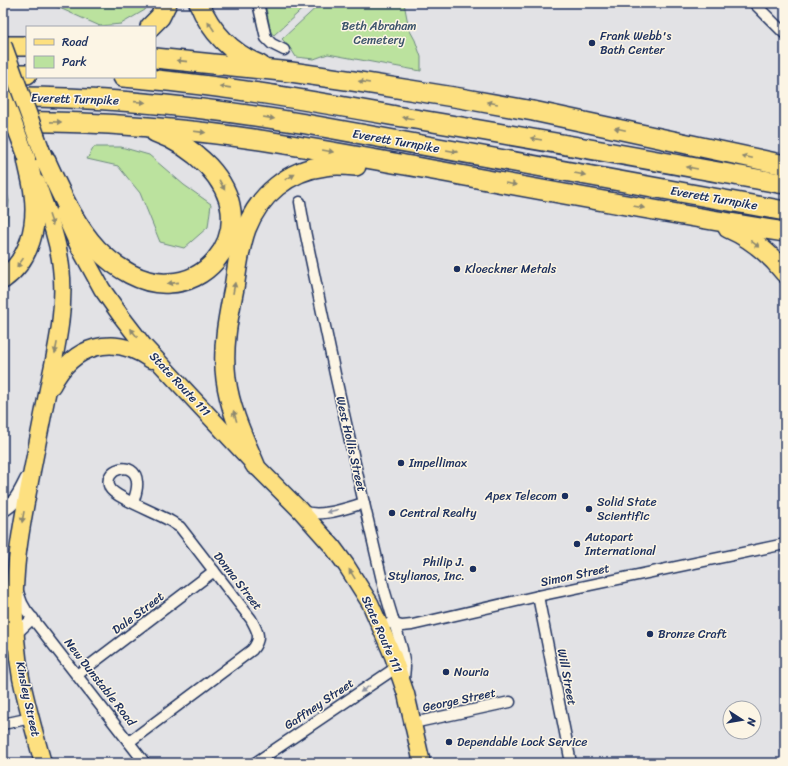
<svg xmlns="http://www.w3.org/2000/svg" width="788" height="766" viewBox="0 0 788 766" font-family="Sriracha,sans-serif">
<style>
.green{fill:#bbe29e;stroke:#6b887e}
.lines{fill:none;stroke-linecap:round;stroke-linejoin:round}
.minor-casing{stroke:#1b2f5e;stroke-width:13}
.tertiary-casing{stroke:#1b2f5e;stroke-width:16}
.primary-casing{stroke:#1b2f5e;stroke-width:19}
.motorway-casing{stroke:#1b2f5e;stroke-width:22}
.minor{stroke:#fcf5e5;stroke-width:10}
.tertiary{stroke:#fcf5e5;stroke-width:13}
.primary{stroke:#fde080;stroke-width:16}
.motorway{stroke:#fde080;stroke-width:19}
.primary-bridge-casing{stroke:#1b2f5e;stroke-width:19;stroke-linecap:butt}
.primary-bridge{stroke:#fde080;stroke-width:16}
.oneway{fill:#8c886f}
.oneway2{fill:#8c92a2}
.poi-dot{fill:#1b2f5e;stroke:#fcf5e5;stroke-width:1.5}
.labels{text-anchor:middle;stroke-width:3;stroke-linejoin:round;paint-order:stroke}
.park-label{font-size:12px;fill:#3b536b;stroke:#fcf5e5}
.poi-label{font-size:12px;fill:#1b2f5e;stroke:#fcf5e5;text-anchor:start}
.street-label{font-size:12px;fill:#1b2f5e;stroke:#fcf5e5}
</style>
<rect width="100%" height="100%" fill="#e2e2e5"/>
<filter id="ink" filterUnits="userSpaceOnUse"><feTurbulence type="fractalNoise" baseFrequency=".025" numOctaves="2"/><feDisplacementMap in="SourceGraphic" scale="8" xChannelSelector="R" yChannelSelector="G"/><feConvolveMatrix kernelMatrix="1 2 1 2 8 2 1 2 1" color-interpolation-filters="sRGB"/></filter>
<g filter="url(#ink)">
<!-- green -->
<g class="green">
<path d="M54 3H148L145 10 121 24 100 26 55 6Z"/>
<path d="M265 3H309L274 35 271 33Z"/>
<path d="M321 3H404L409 29 415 40 421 57V71L328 54 314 59 296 57 291 49 282 39Z"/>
<path d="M94 147H121L149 155 184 185 211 204 208 227 184 248 160 242 140 193 118 166 87 159Z"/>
<path d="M3 178 9 201 6 234 3 237Z"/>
</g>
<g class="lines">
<!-- minor casing -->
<g class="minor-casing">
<g id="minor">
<path d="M258 3 266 38 272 44 284 50"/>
<path d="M754 3 785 34"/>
<path d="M300 202 305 231 335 374 363 499 384 589 402 649 405 667 404 678"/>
<path d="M302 511C321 518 346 508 364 503"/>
<path d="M18 592 22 603 26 610 145 763"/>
<path d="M538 596 571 763"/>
<path d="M390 623 402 626 412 625 538 596 785 544"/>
<path d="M16 634 33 618"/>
<path d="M77 675 214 571"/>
<path d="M413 723 510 702"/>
<path d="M3 724 31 718"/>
<path d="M129 742 252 650C262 638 258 632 251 619L180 527C177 526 175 524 172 522 160 514 115 498 110 488 101 468 136 459 137 482 138 489 135 496 133 503"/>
<path d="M255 763 397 667"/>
</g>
</g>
<!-- tertiary casing -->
<g class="tertiary-casing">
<g id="tertiary">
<path d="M3 510C16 503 21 491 27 479"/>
<path d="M3 609 12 644"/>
</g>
</g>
<!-- primary casing -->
<g class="primary-casing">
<g id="primary">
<path d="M37 183C47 211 58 238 61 267 66 307 57 346 49 384 43 415 37 446 31 476 25 508 18 540 16 572 13 607 15 643 21 678 27 706 35 735 43 763"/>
<path d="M63 212 79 247 102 289 121 316 144 346 255 465 300 510 332 546 346 565 370 603 393 656 406 694 422 763"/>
<path d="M52 386C73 345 113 333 151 360"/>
</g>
</g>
<!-- motorway casing -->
<g class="motorway-casing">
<g id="motorway">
<path d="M199 3C210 31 232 54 260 65"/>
<path d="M150 27 160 17 167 3"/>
<path d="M3 46H27"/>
<path d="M155 58 291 72 353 81 460 98 533 111 785 165"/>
<path d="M3 74H27"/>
<path d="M123 77C215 84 305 100 396 116 526 137 656 161 785 184"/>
<path d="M3 97C105 96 206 107 306 124L785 211"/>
<path d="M3 121C59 122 114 123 170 129 249 136 327 151 405 165 532 188 658 212 785 232"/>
<path d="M44 157C59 189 73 223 97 249 116 268 142 285 169 283 206 282 235 248 231 211 229 194 220 179 208 166 193 151 175 139 155 132"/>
<path d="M728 228C751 238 770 254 785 273"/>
<path d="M3 279C30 260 38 225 34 194 33 182 29 170 27 158"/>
<path d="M255 465C243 437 230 410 226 379 222 348 228 318 234 288 237 269 239 248 246 229 259 195 289 170 325 166 335 164 346 165 356 166"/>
</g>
</g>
<!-- minor -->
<use href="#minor" class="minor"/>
<!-- tertiary -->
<use href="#tertiary" class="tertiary"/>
<!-- primary -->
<use href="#primary" class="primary"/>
<!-- motorway -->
<use href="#motorway" class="motorway"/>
<!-- primary-bridge casing -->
<g class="primary-bridge-casing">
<g id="primary-bridge">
<path d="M3 44 44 157"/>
<path d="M3 95 27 158"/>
</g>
</g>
<!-- primary-bridge -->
<use href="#primary-bridge" class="primary-bridge"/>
</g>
<!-- one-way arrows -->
<defs><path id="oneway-solid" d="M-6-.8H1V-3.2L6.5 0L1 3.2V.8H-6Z"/></defs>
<g class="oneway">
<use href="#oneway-solid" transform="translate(211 26) rotate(-124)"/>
<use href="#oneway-solid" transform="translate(182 61) rotate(-174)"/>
<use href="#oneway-solid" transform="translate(364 82) rotate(-171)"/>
<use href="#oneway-solid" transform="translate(225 87) rotate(-172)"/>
<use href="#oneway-solid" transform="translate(140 102) rotate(4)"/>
<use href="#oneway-solid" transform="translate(492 103) rotate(-170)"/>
<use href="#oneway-solid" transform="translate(269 118) rotate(9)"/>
<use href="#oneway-solid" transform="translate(408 118) rotate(-170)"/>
<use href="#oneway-solid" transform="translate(56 122) rotate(1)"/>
<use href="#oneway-solid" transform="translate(620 129) rotate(-168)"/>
<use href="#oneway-solid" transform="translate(200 132) rotate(7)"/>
<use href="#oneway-solid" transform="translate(536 139) rotate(-170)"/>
<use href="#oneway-solid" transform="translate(328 151) rotate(10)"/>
<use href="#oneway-solid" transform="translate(452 151) rotate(10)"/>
<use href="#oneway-solid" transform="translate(747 157) rotate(-168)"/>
<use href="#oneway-solid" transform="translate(692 168) rotate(-170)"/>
<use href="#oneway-solid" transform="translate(580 174) rotate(10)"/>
<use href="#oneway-solid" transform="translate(290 177) rotate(-29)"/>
<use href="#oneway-solid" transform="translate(511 184) rotate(10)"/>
<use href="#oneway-solid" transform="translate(222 185) rotate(61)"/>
<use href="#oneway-solid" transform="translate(639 207) rotate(10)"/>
<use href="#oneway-solid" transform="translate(51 220) rotate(71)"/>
<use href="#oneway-solid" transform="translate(755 244) rotate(36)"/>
<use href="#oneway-solid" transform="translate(20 263) rotate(125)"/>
<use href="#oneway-solid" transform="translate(173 283) rotate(174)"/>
<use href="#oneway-solid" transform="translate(234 288) rotate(-80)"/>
<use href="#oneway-solid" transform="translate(134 333) rotate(-128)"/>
<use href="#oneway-solid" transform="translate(56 348) rotate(101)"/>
<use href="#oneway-solid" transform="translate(235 416) rotate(-107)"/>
<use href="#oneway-solid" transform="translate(23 517) rotate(100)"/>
<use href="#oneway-solid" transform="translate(352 574) rotate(-122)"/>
</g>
<g class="oneway2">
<use href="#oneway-solid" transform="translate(332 511) rotate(167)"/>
<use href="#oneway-solid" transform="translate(365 689) rotate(146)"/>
</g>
</g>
<!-- markers -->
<g class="poi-dot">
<circle cx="592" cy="43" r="4"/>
<circle cx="457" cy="269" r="4"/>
<circle cx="401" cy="463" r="4"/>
<circle cx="565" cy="496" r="4"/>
<circle cx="589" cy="509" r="4"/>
<circle cx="392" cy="513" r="4"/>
<circle cx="577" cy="544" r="4"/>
<circle cx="473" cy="569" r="4"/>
<circle cx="650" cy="634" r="4"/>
<circle cx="446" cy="672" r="4"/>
<circle cx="449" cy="742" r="4"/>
</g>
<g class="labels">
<!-- park labels -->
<g class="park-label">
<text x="379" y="30">Beth Abraham<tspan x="379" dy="14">Cemetery</tspan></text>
</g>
<!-- poi labels -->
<g class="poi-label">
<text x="600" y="40">Frank Webb's<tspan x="600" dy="14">Bath Center</tspan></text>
<text x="465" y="273">Kloeckner Metals</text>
<text x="409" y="467">Impellimax</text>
<text x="557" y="500" text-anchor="end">Apex Telecom</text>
<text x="597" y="506">Solid State<tspan x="597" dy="14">Scientific</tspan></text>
<text x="400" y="517">Central Realty</text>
<text x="585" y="541">Autopart<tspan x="585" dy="14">International</tspan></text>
<text x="465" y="566" text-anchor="end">Philip J.<tspan x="465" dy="14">Stylianos, Inc.</tspan></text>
<text x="658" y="638">Bronze Craft</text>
<text x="454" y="676">Nouria</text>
<text x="457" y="746">Dependable Lock Service</text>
</g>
<!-- street labels -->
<g class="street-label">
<text transform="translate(75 99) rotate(2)" y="4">Everett Turnpike</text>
<text transform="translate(396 141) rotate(10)" y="4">Everett Turnpike</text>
<text transform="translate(714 198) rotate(10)" y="4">Everett Turnpike</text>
<text transform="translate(180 384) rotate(47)" y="4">State Route 111</text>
<text transform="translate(351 444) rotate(77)" y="4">West Hollis Street</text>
<text transform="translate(575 575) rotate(-12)" y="4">Simon Street</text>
<text transform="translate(238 581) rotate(52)" y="4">Donna Street</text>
<text transform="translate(138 613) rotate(-37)" y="4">Dale Street</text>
<text transform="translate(382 634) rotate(66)" y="4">State Route 111</text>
<text transform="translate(567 677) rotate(79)" y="4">Will Street</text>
<text transform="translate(100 682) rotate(52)" y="4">New Dunstable Road</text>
<text transform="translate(28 699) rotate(78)" y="4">Kinsley Street</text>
<text transform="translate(459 700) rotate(-12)" y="4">George Street</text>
<text transform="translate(319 704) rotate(-34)" y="4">Gaffney Street</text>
</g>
</g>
<!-- margin -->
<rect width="788" height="766" fill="none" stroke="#fcf5e5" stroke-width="16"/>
<rect x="8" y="8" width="772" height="750" fill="none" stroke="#1b2f5e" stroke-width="1.5" filter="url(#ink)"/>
<!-- legend -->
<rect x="26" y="26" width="130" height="52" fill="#fcf5e5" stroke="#a2a6af"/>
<rect x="34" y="39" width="20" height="6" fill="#fde080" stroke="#a2a6af"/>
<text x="62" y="46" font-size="12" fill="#1b2f5e">Road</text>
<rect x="34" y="56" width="20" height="12" fill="#bbe29e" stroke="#a2a6af"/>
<text x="62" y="66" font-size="12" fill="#1b2f5e">Park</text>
<!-- north arrow -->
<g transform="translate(742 720) rotate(102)"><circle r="19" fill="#fcf5e5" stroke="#a2a6af"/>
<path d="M0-3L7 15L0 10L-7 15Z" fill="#1b2f5e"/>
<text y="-6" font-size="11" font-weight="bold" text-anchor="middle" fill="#1b2f5e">N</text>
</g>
</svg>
